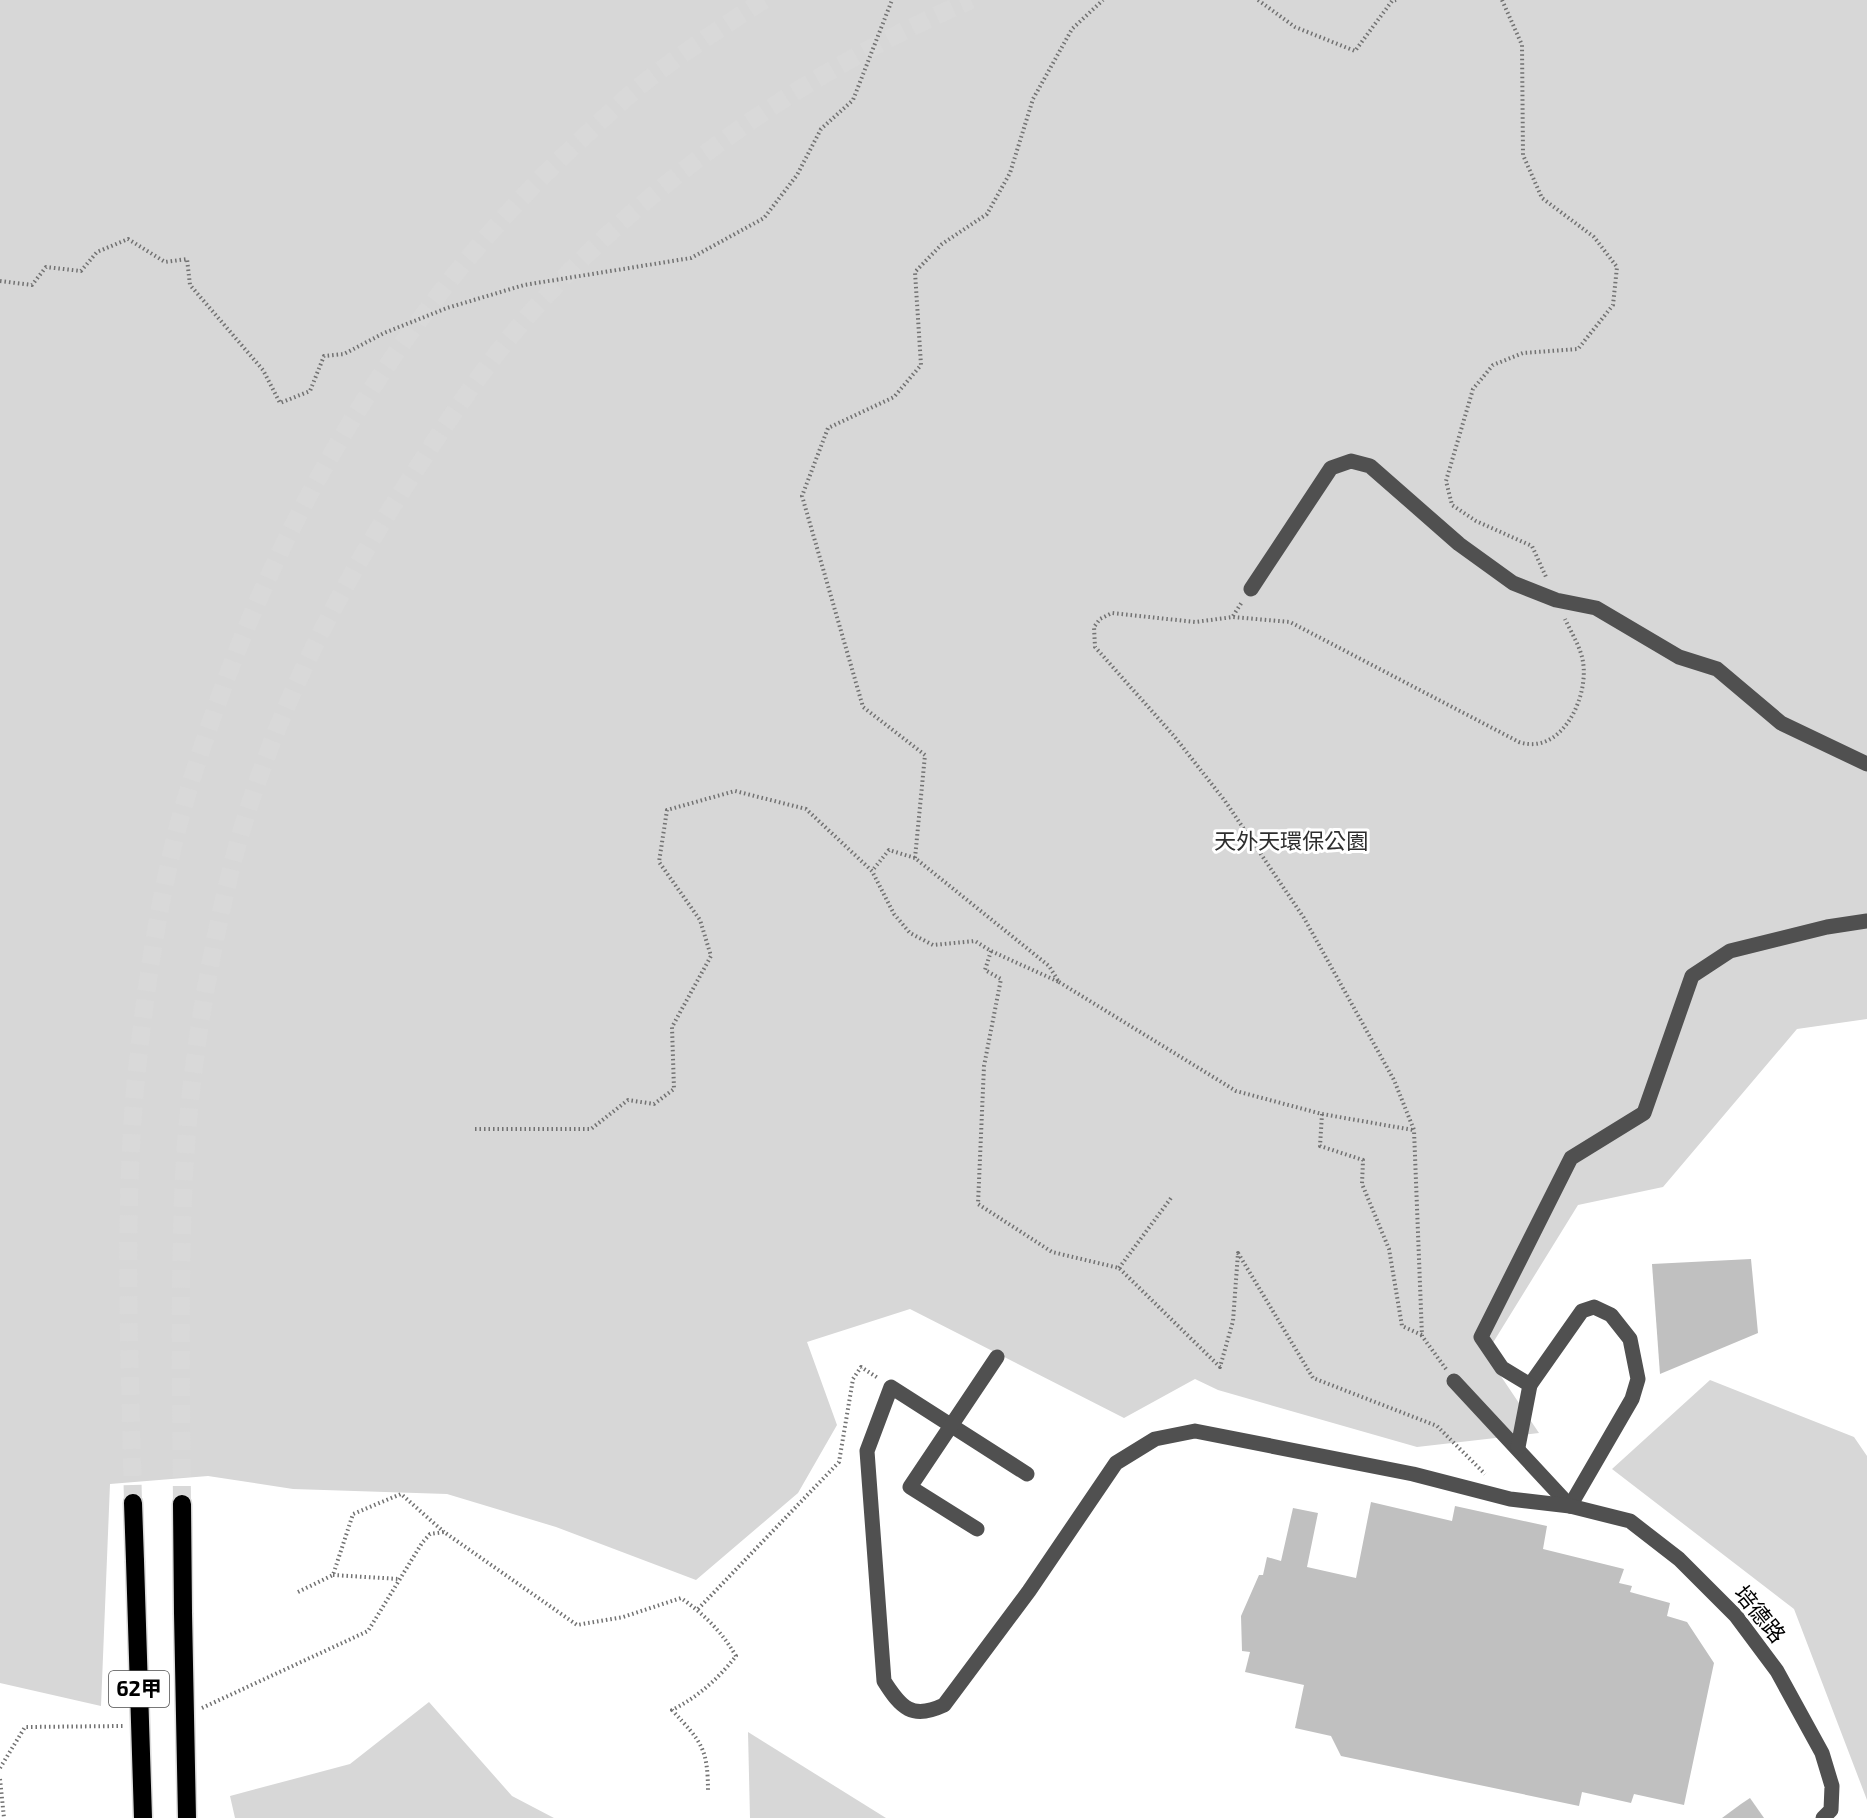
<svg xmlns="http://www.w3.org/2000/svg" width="1867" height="1818" viewBox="0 0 1867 1818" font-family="'Exo 2','Noto Sans TC',sans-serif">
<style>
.green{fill:#d7d7d7}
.building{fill:#c0c0c0}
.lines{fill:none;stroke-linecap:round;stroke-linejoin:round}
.highway-tunnel{stroke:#d9d9d9;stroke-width:18;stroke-dasharray:18 9;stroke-linecap:butt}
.highway-casing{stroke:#dbdbdb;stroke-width:21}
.path{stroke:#727272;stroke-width:4;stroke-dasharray:1.5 3;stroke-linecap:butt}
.minor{stroke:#505050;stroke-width:15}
.highway{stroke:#000;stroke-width:18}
.highway-bridge-casing{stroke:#dbdbdb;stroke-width:21;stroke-linecap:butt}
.highway-bridge{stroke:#000;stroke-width:18}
.labels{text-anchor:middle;stroke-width:6;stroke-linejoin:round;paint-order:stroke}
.shield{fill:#fff;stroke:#4c4c4c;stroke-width:1.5}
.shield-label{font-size:21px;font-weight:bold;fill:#000}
.park-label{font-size:22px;fill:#2e2e2e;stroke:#fff}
.street-label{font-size:22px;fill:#000;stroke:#fff}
</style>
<rect width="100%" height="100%" fill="#fff"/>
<!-- green -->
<g class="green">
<path d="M0 0H1867V1019L1797 1029 1663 1187 1578 1205 1486 1354 1539 1433 1417 1447 1218 1390 1195 1379 1124 1418 910 1309 807 1342 837 1425 798 1493 696 1580 556 1527 447 1494 293 1489 208 1476 110 1484 101 1706 0 1683Z"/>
<path d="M1710 1380 1854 1437 1867 1456V1800L1794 1609 1612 1469Z"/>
<path d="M429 1702 512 1796 554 1818H235L230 1796 350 1764Z"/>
<path d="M748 1732 886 1818H750Z"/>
</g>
<!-- building -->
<g class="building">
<path d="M1751 1259 1758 1333 1660 1374 1652 1264Z"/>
<path d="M1371 1502 1452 1521 1455 1506 1547 1526 1543 1549 1624 1569 1619 1583 1632 1586 1630 1592 1670 1603 1667 1616 1687 1622 1714 1663 1684 1805 1634 1794 1631 1803 1582 1792 1579 1806 1341 1756 1331 1736 1295 1728 1304 1685 1245 1672 1250 1652 1242 1651 1241 1616 1259 1575H1263L1267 1557 1281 1561 1293 1508 1318 1513 1307 1567 1356 1578Z"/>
<path d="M1750 1798 1764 1818H1722L1741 1804Z"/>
</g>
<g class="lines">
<!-- highway-tunnel -->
<g class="highway-tunnel">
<path d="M133 1503C130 1365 123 1227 135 1089 143 1007 155 922 174 842 185 797 200 753 215 710 289 498 409 301 573 147 598 124 623 99 650 78 687 50 725 25 764 0"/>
<path d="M182 1504C181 1394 179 1284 184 1175 189 1084 203 992 223 903 254 760 317 626 395 502 441 431 488 357 546 296 665 169 811 69 971 0"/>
</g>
<!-- highway casing -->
<g class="highway-casing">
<g id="highway">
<path d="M133 1503 135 1561"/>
<path d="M182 1504 183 1613"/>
</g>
</g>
<!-- path -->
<g class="path">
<path d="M1258 0 1295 27 1355 51 1392 1 1396 0"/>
<path d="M1502 0 1522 45 1523 155 1542 198 1594 237 1617 267 1613 305 1578 349 1523 353 1493 365 1473 389 1446 481 1452 505 1476 521 1532 546 1546 577"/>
<path d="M0 281 32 285 46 267 81 271 97 252 128 239 165 262 187 259 190 285 263 370 280 403 310 391 324 356 344 354 384 333 447 308 524 285 691 258 764 218 797 175 821 129 853 100 892 0"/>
<path d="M1233 616 1242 602"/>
<path d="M915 858 925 755 863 707 802 496 828 428 894 397 921 365 915 272 942 244 987 214 1010 173 1033 99 1072 29 1103 0"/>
<path d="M991 951 985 970 1001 979 984 1066 978 1204 1052 1252 1119 1268 1220 1367 1233 1321 1238 1253 1313 1378 1437 1426 1485 1474"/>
<path d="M1059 982 1236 1091 1322 1114 1413 1130"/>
<path d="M1322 1114 1320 1146 1363 1160 1362 1184 1389 1249 1402 1326 1422 1335"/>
<path d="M475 1129H591L628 1100 654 1104 674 1089 672 1027 711 956 700 920 659 862 667 810 735 791 806 809 872 871 894 914 910 933 933 945 975 941 991 951 1059 982 1049 966 915 858 889 850 872 871"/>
<path d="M1119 1268 1171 1198"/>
<path d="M1446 1369 1422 1336 1414 1130 1394 1080 1304 918 1225 801 1174 736 1095 647 1094 627 1100 619 1112 613 1195 622 1233 617 1290 622 1519 742C1561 756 1589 698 1583 662 1581 648 1571 632 1565 619"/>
<path d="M333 1575 399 1579"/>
<path d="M298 1592 333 1575 353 1514 401 1494 444 1532"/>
<path d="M698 1609 839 1462 853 1379 861 1367 878 1378"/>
<path d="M202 1708 368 1631 422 1543 430 1534 444 1532 577 1625 623 1617 681 1598C704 1614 722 1632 736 1656 719 1678 698 1697 672 1710 701 1742 708 1747 708 1792"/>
<path d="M0 1768 25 1727 123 1726"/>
<path d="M0 1779 4 1818"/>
</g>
<!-- minor -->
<g class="minor">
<path d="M1251 589 1331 468 1351 461 1370 466 1459 544 1513 583 1556 600 1596 608 1679 657 1717 669 1781 723 1867 764"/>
<path d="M1454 1381 1570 1506"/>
<path d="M1530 1385 1582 1311 1594 1307 1611 1315 1630 1339 1638 1379 1632 1399 1570 1506"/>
<path d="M1518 1447 1530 1385 1502 1368 1481 1337 1571 1158 1644 1113 1692 976 1730 951 1827 927 1867 921"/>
<path d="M1027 1474 891 1387 867 1451 884 1681C901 1708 912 1720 944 1705L1029 1591 1116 1463 1155 1439 1195 1431 1413 1474 1510 1499 1570 1506 1630 1521 1679 1559 1736 1616 1777 1671 1822 1753 1832 1786 1831 1810 1823 1818"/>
<path d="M977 1529 910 1487 997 1357"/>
</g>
<!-- highway -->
<use href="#highway" class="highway"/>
<!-- highway-bridge casing -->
<g class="highway-bridge-casing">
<g id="highway-bridge">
<path d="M135 1561 143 1818"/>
<path d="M183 1613 187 1818"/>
</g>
</g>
<!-- highway-bridge -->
<use href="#highway-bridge" class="highway-bridge"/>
</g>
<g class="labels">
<!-- shield labels -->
<rect class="shield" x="109" y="1671" width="60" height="36" rx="4.5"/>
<g class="shield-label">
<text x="139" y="1696">62甲</text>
</g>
<!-- park labels -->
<g class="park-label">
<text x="1291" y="849">天外天環保公園</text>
</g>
<!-- street labels -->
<g class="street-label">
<text transform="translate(1760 1614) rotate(51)" y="8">培德路</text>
</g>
</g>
</svg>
